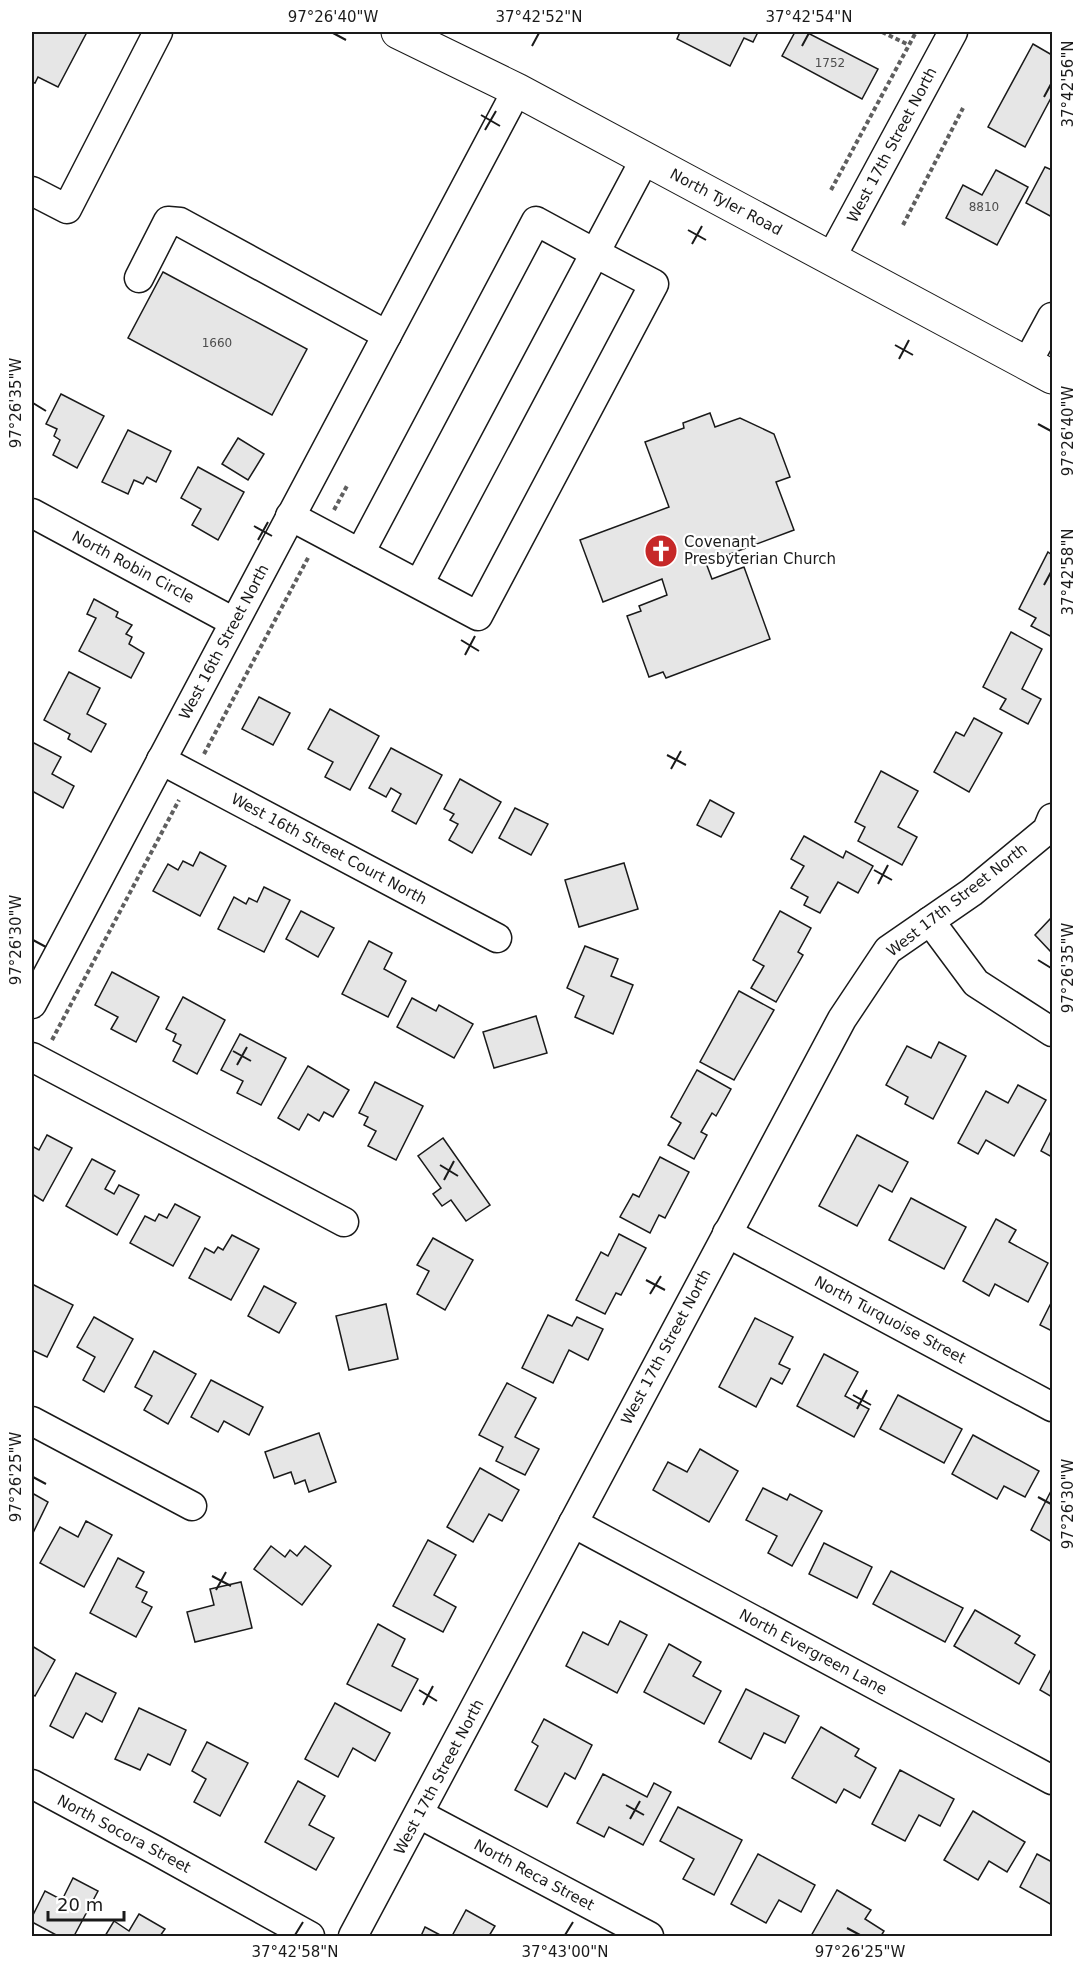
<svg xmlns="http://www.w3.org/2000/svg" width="1084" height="1968" viewBox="0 0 1084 1968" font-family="'DejaVu Sans',sans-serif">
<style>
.building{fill:#e6e6e6;stroke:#1a1a1a;stroke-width:1.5}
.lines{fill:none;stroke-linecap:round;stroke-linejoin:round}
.minor-tunnel{stroke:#ddd;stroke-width:28;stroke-dasharray:28 14;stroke-linecap:butt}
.minor-casing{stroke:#1a1a1a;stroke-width:31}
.major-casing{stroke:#1a1a1a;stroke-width:35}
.path{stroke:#5f5f5f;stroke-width:4;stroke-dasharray:4.5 3;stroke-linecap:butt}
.minor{stroke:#fff;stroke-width:28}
.major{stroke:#fff;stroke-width:33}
.ticks{fill:none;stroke:#1a1a1a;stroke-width:2}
.labels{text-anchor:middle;stroke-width:4.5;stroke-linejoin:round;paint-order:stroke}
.number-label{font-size:12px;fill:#4d4d4d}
.street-label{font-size:15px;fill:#1a1a1a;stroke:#fff}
.poi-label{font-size:15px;fill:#1a1a1a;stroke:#fff;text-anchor:start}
.neatline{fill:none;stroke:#1a1a1a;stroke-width:2}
.ticks-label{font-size:15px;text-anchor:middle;fill:#1a1a1a}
</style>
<rect width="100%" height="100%" fill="#fff"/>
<!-- building -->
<g class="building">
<path d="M32 32H87L58 87 38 77 35 83 32 82Z"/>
<path d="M680 32H758L753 42 744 38 730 66 677 39Z"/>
<path d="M795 32H806L878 69 862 99 782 56Z"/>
<path d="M1033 44 1052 55V96L1025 147 988 127Z"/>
<path d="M1045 167 1052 170V217L1026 203Z"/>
<path d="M996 170 1028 187 997 245 946 218 963 185 982 195Z"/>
<path d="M163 272 307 349 272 415 128 338Z"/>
<path d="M61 394 104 416 77 468 53 455 60 440 54 436 57 429 46 424Z"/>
<path d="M710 413 715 427 740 418 774 434 790 477 776 482 794 530 706 563 712 579 744 567 770 639 666 678 663 672 649 677 627 616 641 611 639 606 667 595 662 579 603 602 580 540 669 507 645 442 684 428 683 423Z"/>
<path d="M128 430 171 451 156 482 147 477 143 484 134 480 128 494 102 482Z"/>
<path d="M238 438 264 454 248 480 222 464Z"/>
<path d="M198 467 244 492 218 540 192 525 201 509 181 498Z"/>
<path d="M1048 552 1052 555V637L1031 626 1036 618 1019 609Z"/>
<path d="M94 599 118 612 116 617 132 625 126 634 132 637 129 644 144 653 131 678 79 651 96 618 87 614Z"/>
<path d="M1011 632 1042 649 1022 689 1041 699 1028 724 1000 709 1006 699 983 687Z"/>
<path d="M69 672 100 688 87 714 106 724 91 752 68 739 70 734 44 720Z"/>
<path d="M259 697 290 713 273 745 242 729Z"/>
<path d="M330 709 379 736 350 790 325 777 333 762 308 749Z"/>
<path d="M974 718 1002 733 969 792 934 772 956 732 964 736Z"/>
<path d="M32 742 61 757 52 774 74 786 63 808 32 791Z"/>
<path d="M391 748 442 775 416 824 392 811 401 794 391 788 386 797 369 788Z"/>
<path d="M881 771 918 791 898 827 917 837 902 865 858 841 865 827 855 822Z"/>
<path d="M460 779 501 802 472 853 449 840 458 824 450 820 454 814 444 809Z"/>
<path d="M710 800 734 813 721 837 697 825Z"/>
<path d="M515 808 548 824 531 855 499 838Z"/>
<path d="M804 836 843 858 846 851 873 866 858 893 838 882 820 913 804 905 808 897 791 888 804 866 791 859Z"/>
<path d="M200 852 226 866 200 916 153 891 168 864 178 870 183 861 193 866Z"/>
<path d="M624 863 638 909 579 927 565 880Z"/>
<path d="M264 887 290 900 264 952 218 929 234 897 246 904 249 898 257 902Z"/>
<path d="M301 911 334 928 318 957 286 939Z"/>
<path d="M780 911 811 928 798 952 803 955 776 1002 751 988 764 966 753 960Z"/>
<path d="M1052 917V953L1035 935Z"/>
<path d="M369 941 392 953 384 969 406 981 388 1017 342 994Z"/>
<path d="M585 946 618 959 611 976 633 985 613 1034 575 1017 584 996 567 988Z"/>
<path d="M112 972 159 997 136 1042 111 1029 118 1017 95 1005Z"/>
<path d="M739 991 774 1010 734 1080 700 1062Z"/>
<path d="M183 997 225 1020 197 1074 173 1061 181 1045 173 1041 176 1034 166 1029Z"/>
<path d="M412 998 436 1011 439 1005 473 1024 454 1058 397 1027Z"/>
<path d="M536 1016 547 1053 494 1068 483 1032Z"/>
<path d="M240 1034 286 1058 261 1105 237 1093 243 1081 221 1070Z"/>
<path d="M939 1042 966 1056 933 1119 905 1104 908 1097 886 1085 907 1046 931 1058Z"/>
<path d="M308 1066 349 1090 333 1117 324 1112 319 1121 308 1114 299 1130 278 1118Z"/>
<path d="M697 1070 731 1089 716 1116 712 1113 701 1132 707 1135 694 1159 668 1145 681 1123 671 1117Z"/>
<path d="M375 1082 423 1106 396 1160 368 1146 376 1131 364 1125 368 1117 359 1113Z"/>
<path d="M1018 1085 1046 1100 1014 1156 986 1140 978 1154 958 1143 986 1091 1008 1103Z"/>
<path d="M1052 1129V1157L1041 1151Z"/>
<path d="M47 1135 72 1148 43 1201 32 1194V1146L39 1150Z"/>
<path d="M857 1135 908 1162 892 1192 879 1185 857 1226 819 1206Z"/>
<path d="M443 1138 490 1205 466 1221 451 1200 442 1206 433 1194 441 1188 418 1156Z"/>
<path d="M660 1157 689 1172 665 1218 659 1215 650 1233 620 1217 633 1194 639 1197Z"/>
<path d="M92 1159 115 1171 105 1189 114 1194 119 1185 139 1195 117 1235 66 1206Z"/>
<path d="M911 1198 966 1227 944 1269 889 1240Z"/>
<path d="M175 1204 200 1217 173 1266 130 1243 145 1216 155 1221 159 1214 167 1218Z"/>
<path d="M996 1219 1016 1230 1009 1242 1048 1263 1028 1302 995 1284 989 1296 963 1281Z"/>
<path d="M619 1234 646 1248 621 1295 616 1293 605 1314 576 1300 601 1252 608 1256Z"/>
<path d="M232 1235 259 1249 231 1300 189 1278 205 1248 214 1253 218 1247 223 1250Z"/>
<path d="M433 1238 473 1260 445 1310 417 1294 429 1271 417 1265Z"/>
<path d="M32 1284 73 1305 47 1357 32 1350Z"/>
<path d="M264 1286 296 1303 279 1333 248 1316Z"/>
<path d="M1052 1301V1331L1040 1325Z"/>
<path d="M386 1304 398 1359 349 1370 336 1316Z"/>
<path d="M548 1315 572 1326 577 1317 603 1329 588 1360 569 1350 553 1383 522 1368Z"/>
<path d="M94 1317 133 1339 104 1392 83 1380 95 1357 77 1347Z"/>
<path d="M755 1318 793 1337 779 1364 790 1369 782 1384 771 1378 756 1407 719 1387Z"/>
<path d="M154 1351 196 1374 168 1424 144 1410 152 1396 135 1387Z"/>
<path d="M824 1354 858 1372 845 1396 869 1409 854 1437 797 1406Z"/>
<path d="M211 1380 263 1407 249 1435 224 1421 218 1432 191 1417Z"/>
<path d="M507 1383 536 1398 515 1437 539 1449 525 1475 496 1461 503 1447 479 1435Z"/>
<path d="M898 1395 962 1429 944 1463 880 1429Z"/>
<path d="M319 1433 336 1482 309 1492 305 1480 295 1484 291 1472 274 1478 265 1452Z"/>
<path d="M973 1435 1039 1471 1025 1497 1004 1486 997 1499 952 1474Z"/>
<path d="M700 1449 738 1471 709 1522 653 1490 668 1462 687 1472Z"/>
<path d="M480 1468 519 1490 502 1521 489 1514 473 1542 447 1527Z"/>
<path d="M763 1488 787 1500 790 1494 822 1511 792 1566 768 1553 777 1536 746 1520Z"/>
<path d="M1052 1489V1542L1031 1530Z"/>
<path d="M32 1493 48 1502 32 1535Z"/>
<path d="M86 1521 112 1535 84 1587 40 1563 60 1527 78 1537Z"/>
<path d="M428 1540 456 1555 434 1595 456 1607 443 1632 393 1606Z"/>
<path d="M824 1543 872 1567 857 1598 809 1574Z"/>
<path d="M271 1546 285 1557 290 1550 297 1556 305 1546 331 1566 302 1605 254 1569Z"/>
<path d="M118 1558 144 1572 136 1587 147 1592 142 1602 152 1607 136 1637 90 1613Z"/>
<path d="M891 1571 963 1608 945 1642 873 1604Z"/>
<path d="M241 1582 252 1628 195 1642 187 1612 214 1605 210 1589Z"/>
<path d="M975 1610 1020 1636 1015 1643 1035 1655 1019 1684 954 1646Z"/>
<path d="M620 1621 647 1635 617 1693 566 1666 583 1632 608 1645Z"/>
<path d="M378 1624 405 1639 392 1666 418 1679 401 1711 347 1684Z"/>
<path d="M669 1644 701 1662 693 1676 721 1691 704 1724 644 1692Z"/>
<path d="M32 1646 55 1660 35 1696 32 1694Z"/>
<path d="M1052 1667V1697L1040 1690Z"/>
<path d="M76 1673 116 1693 102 1722 86 1713 73 1738 50 1726Z"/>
<path d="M746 1689 799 1716 785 1743 764 1733 751 1759 719 1742Z"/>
<path d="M335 1703 390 1733 375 1761 353 1748 338 1777 305 1759Z"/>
<path d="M139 1708 186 1730 170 1765 148 1754 140 1770 115 1759Z"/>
<path d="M544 1719 592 1745 575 1779 565 1773 547 1807 515 1790 538 1746 532 1742Z"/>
<path d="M821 1727 859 1749 855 1756 876 1768 860 1798 844 1789 836 1803 792 1778Z"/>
<path d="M207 1742 248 1763 220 1816 194 1802 206 1779 192 1771Z"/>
<path d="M900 1770 954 1799 940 1826 919 1815 905 1841 872 1824Z"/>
<path d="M603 1774 647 1797 654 1783 671 1792 643 1845 609 1827 604 1837 577 1823Z"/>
<path d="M298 1781 325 1796 309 1825 334 1838 316 1870 265 1842Z"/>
<path d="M678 1807 742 1840 714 1895 683 1879 694 1859 660 1841Z"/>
<path d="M973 1811 1025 1842 1007 1872 989 1861 978 1880 944 1860Z"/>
<path d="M758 1854 815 1885 801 1912 779 1900 766 1923 731 1904Z"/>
<path d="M1037 1854 1052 1862V1905L1020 1887Z"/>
<path d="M73 1878 98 1891 74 1936H58L32 1922V1917L45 1891 62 1900Z"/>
<path d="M837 1890 871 1910 865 1919 884 1931 881 1936H811Z"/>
<path d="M466 1910 495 1926 489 1936H452Z"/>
<path d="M139 1914 165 1929 160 1936H105L114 1921 129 1931Z"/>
<path d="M425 1927 442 1936H421Z"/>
</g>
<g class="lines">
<!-- minor-tunnel -->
<path class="minor-tunnel" d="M32 33V32"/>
<!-- minor casing -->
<g class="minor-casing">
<g id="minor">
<path d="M32 191 67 209 158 32"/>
<path d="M831 258 953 32"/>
<path d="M139 278 168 221 180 222 387 335"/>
<path d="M1027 363 1052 317"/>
<path d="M32 513 234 622"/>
<path d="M290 516 478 616 654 284 595 253 419 584"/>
<path d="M360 553 536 221 595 253 645 159"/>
<path d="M161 760 497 938"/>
<path d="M930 921 976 983 1052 1032"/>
<path d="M32 1004 517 90"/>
<path d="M32 1057 344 1222"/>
<path d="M727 1233 1052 1407"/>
<path d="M32 1421 192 1506"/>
<path d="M573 1523 1052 1780"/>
<path d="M32 1784 155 1850 310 1936"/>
<path d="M419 1814 649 1936"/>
<path d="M353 1936 842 1019 888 950 972 892 1047 830 1052 818"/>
</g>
</g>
<!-- major casing -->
<g class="major-casing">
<path id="major" d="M398 32 517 90 1052 377"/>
</g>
<!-- path -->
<g class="path">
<path d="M882 32 909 45"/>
<path d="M831 190 916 32"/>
<path d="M903 225 963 108"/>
<path d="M334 510 348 484"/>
<path d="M204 754 309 556"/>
<path d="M52 1040 179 800"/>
</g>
<!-- minor -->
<use href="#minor" class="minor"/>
<!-- major -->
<use href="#major" class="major"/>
</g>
<!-- ticks -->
<path class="ticks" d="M333 33 346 40M532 46 539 33M802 46 809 33M1044 97 1051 84M481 115 500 126M485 130 496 111M688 230 706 240M692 244 702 226M895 345 913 355M899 359 909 340M33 403 46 411M1038 424 1051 431M254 526 272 536M258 540 268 522M1044 585 1051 572M461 640 479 651M465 655 475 636M667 755 686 765M671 769 681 751M874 870 892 880M878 884 888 865M33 940 46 947M1038 960 1051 968M233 1051 251 1061M237 1065 247 1047M440 1165 458 1176M444 1180 454 1161M646 1280 665 1290M650 1294 661 1276M853 1395 871 1405M857 1409 867 1390M33 1477 46 1484M1038 1497 1051 1504M212 1576 231 1586M216 1590 226 1572M419 1690 437 1701M423 1705 433 1686M626 1805 644 1815M630 1819 640 1801M847 1928 860 1935M295 1935 303 1922M565 1935 573 1922"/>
<!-- icons -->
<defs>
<g id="church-disc" transform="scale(1.725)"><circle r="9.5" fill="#c62828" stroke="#fff"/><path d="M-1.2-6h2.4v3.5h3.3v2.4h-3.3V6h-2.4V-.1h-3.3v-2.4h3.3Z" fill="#fff"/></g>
</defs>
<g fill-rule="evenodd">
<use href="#church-disc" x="661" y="551"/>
</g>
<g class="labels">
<!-- number labels -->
<g class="number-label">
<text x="830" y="67">1752</text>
<text x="984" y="211">8810</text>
<text x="217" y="347">1660</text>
</g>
<!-- street labels -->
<g class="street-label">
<text transform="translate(892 145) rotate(-62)" y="5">West 17th Street North</text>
<text transform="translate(726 202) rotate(28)" y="5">North Tyler Road</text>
<text transform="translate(133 567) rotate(28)" y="5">North Robin Circle</text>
<text transform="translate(224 642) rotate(-62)" y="5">West 16th Street North</text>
<text transform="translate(329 849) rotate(28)" y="5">West 16th Street Court North</text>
<text transform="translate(957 900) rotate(-38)" y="5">West 17th Street North</text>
<text transform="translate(890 1320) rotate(28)" y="5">North Turquoise Street</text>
<text transform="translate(666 1347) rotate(-62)" y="5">West 17th Street North</text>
<text transform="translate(813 1652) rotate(28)" y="5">North Evergreen Lane</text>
<text transform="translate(439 1777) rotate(-62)" y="5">West 17th Street North</text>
<text transform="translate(124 1834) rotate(28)" y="5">North Socora Street</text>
<text transform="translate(534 1875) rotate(28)" y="5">North Reca Street</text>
</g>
<!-- poi labels -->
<g class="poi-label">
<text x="684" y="547">Covenant<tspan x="684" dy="17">Presbyterian Church</tspan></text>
</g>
</g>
<!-- border -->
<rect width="1084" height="1968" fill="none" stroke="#ffffff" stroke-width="66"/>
<!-- scale -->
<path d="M48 1911v9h76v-9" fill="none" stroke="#1a1a1a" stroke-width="3"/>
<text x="57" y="1911" font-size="18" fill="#1a1a1a" stroke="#ffffff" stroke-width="4.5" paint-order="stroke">20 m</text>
<rect x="33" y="33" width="1018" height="1902" class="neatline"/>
<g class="ticks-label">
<text x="333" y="22">97°26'40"W</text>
<text x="539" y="22">37°42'52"N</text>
<text x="809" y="22">37°42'54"N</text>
<text transform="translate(1068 84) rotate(-90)" y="5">37°42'56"N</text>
<text transform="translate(16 403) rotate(-90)" y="5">97°26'35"W</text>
<text transform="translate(1068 431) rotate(-90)" y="5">97°26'40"W</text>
<text transform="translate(1068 572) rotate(-90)" y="5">37°42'58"N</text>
<text transform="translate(16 940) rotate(-90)" y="5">97°26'30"W</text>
<text transform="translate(1068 968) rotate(-90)" y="5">97°26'35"W</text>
<text transform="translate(16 1477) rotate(-90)" y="5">97°26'25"W</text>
<text transform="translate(1068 1504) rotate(-90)" y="5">97°26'30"W</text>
<text x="295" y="1957">37°42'58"N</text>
<text x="565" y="1957">37°43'00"N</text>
<text x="860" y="1957">97°26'25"W</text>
</g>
</svg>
